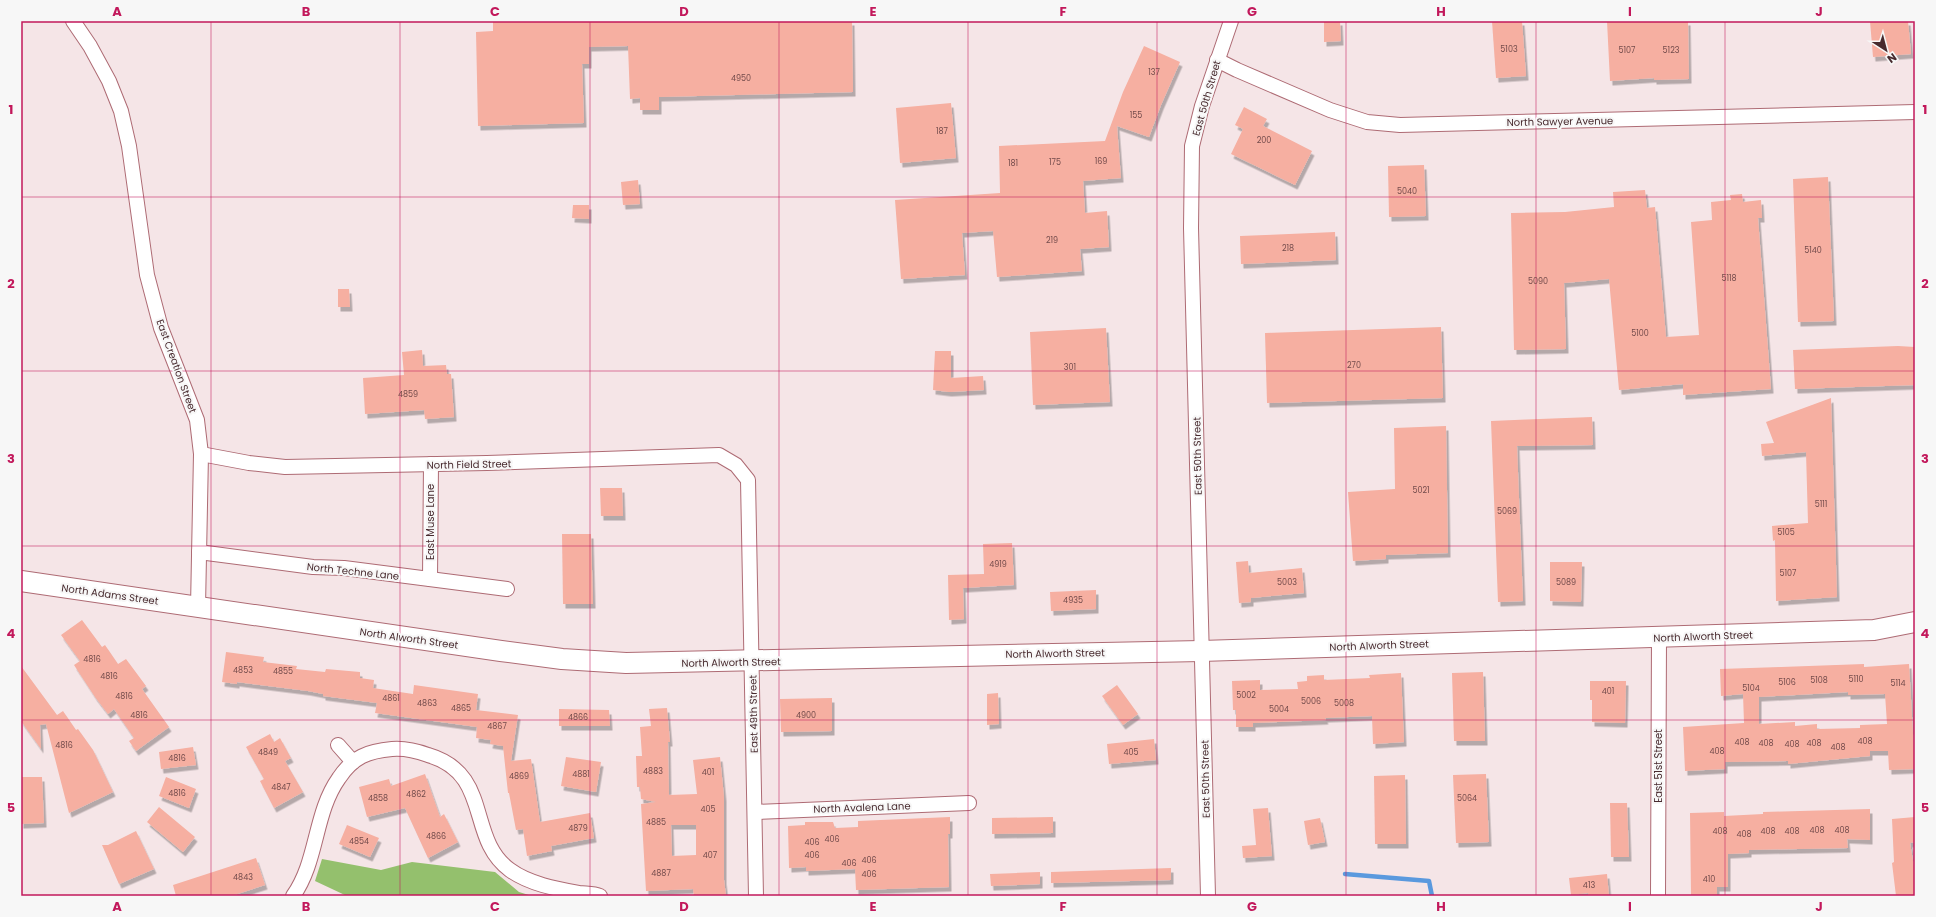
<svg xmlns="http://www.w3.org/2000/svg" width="1936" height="917" viewBox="0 0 1936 917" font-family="Poppins,sans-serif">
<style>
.forest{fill:#94c06d}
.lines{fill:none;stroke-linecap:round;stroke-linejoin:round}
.stream{stroke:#5a99de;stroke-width:4.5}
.building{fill:#f6afa1;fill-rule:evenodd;filter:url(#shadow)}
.street-casing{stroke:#ae6b74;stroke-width:16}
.secondary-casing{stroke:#ae6b74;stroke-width:22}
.street{stroke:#fff;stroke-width:14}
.secondary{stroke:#fff;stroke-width:20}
.grid{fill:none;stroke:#c2185b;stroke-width:1;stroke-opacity:0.55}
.labels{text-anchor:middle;stroke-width:4;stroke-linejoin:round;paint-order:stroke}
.number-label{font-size:8px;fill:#734b4b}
.street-label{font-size:10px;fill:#472a2e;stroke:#f7f7f7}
.neatline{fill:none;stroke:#c2185b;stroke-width:1.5}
.grid-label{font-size:13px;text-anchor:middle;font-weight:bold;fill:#c2185b}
</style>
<defs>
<filter id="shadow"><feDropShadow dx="2.5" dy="4.5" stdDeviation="0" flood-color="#0004"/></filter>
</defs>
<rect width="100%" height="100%" fill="#f5e5e7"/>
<!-- forest -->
<path class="forest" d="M322 859 381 870 412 862 495 872 519 892 532 896H347L315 881Z"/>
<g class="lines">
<!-- stream -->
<path class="stream" d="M1345 874 1429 881 1432 896"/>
</g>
<!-- building -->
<g class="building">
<path d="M493 21H852L853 92 659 97V110H640V98L630 99 628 46 589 47V64H582L584 123 478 126 476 32 493 31Z"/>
<path d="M1324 21H1340L1341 41 1324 42Z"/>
<path d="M1492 21H1522L1526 76 1496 78Z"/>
<path d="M1607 21H1688L1689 79 1654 80V78L1610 81Z"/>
<path d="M1870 21H1908L1911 54 1873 57Z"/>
<path d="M1144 46 1180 62 1161 105 1149 137 1117 126 1121 178 1083 181 1085 213 1107 211 1109 247 1080 249 1082 271 997 277 993 231 962 233 965 275 901 279 895 200 1000 193 999 146 1105 141 1123 92Z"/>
<path d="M951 103 956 158 900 163 896 108Z"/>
<path d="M1244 107 1267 119 1263 126 1312 151 1295 185 1231 154 1243 129 1235 125Z"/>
<path d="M1424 165 1426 216 1389 217 1388 166Z"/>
<path d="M1828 177 1834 321 1798 322 1793 179Z"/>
<path d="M638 180 640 204 623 205 621 182Z"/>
<path d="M1645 190 1647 208 1655 207 1666 337 1699 335 1691 222 1712 220 1711 202 1731 200 1730 195 1742 194 1743 202 1761 200 1762 218H1758L1771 389 1683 395V384L1619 390 1609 279 1564 283 1566 349 1514 350 1511 213 1565 212 1614 207 1613 192Z"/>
<path d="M573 205H589V219L572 218Z"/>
<path d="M1335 232 1336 260 1241 264 1240 236Z"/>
<path d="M338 289H349L350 307H338Z"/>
<path d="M1441 327 1443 398 1267 403 1265 333Z"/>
<path d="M1106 328 1110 402 1033 405 1030 332Z"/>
<path d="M1898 346 1915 347V385L1795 389 1793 350Z"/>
<path d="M422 350 423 366 446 365 447 374H451L454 417 425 419 424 410 365 414 363 378 404 375 402 352Z"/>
<path d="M935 351H951V378L983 376 984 390 949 392 933 390Z"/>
<path d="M1831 398 1837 597 1776 601 1775 540 1773 541 1772 526 1808 523 1806 452 1762 456 1761 444 1774 443 1766 422Z"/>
<path d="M1592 417 1593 445 1517 446 1523 601 1498 602 1491 421Z"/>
<path d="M1446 426 1448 553 1386 555V559L1353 561 1348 492 1395 489 1394 428Z"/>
<path d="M600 488H622L623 516H601Z"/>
<path d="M562 534H591L593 604H563Z"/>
<path d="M1012 543 1014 585 963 588 964 619 949 620 948 575 984 574 983 544Z"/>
<path d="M1248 561 1249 573 1302 568 1304 593 1251 598V602L1239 603 1236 562Z"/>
<path d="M1550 562H1582L1581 602 1550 601Z"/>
<path d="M1096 590V609L1051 611 1050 592Z"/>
<path d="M82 620 102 647 105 645 118 664 126 659 146 686 142 689 169 727 136 751 129 741 134 738 114 709 108 714 95 697 74 665 80 661 61 635Z"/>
<path d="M226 652 264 657 263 662 297 666 296 669 325 672 326 669 360 672V678L374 680 373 688 413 694 414 685 478 694 476 710 518 715 511 761 531 759 540 822 590 813 594 838 551 846 552 851 527 856 523 829 516 830 509 793H508L503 746 490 744 491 740 476 738 477 727 375 713 377 703 323 696V694L308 691 237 682V684L222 682Z"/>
<path d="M1864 664V667L1909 664 1915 769 1889 770 1888 751H1870V756L1788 764V761L1725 762V769L1685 771 1683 727 1744 723 1743 694 1721 696 1720 669ZM1848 692V695L1885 694 1887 724 1860 725V728L1817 729V724L1795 726V722L1759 724V697Z"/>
<path d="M21 666 57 715 63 711 76 730 78 729 93 750 113 792 69 813 46 724 40 725 41 749 21 721Z"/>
<path d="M1483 672 1485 741H1454L1452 673Z"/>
<path d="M1401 673 1404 742 1373 744 1372 716 1325 718 1326 720 1253 723V727H1236V710H1233L1232 681 1260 680V690L1298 689 1297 682 1307 681V676L1324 675V680L1370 678 1369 675Z"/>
<path d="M1590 681H1626L1625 723 1592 722V700H1590Z"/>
<path d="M1117 685 1138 714 1123 725 1102 696Z"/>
<path d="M998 693 999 724 987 725V694Z"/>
<path d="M832 698V731L781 732 780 699Z"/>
<path d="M667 708 670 742H668L669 795 697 794 693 760 720 757 724 797V880L726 896H694L693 889 646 891 641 804 656 802 641 799 640 787H637L636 756H642L640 727 651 726 649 709ZM671 825H696V855L672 856Z"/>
<path d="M559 709 609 710 610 726H559Z"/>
<path d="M270 734 274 742 280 738 291 758 285 761 303 792 274 808 260 781 264 779 246 747Z"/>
<path d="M1154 739 1156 760 1109 764 1107 744Z"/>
<path d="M193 747 196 765 161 769 159 752Z"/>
<path d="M566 757 601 762 596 792 561 786Z"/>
<path d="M425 774 440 817 444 814 458 842 428 858 405 808 367 817 359 787 389 779 391 786Z"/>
<path d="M1486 774 1489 842 1456 843 1453 775Z"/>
<path d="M1405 775 1406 844H1375L1374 776Z"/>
<path d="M21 777H42L44 823 21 824Z"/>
<path d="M166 777 196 789 189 808 159 796Z"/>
<path d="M1610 803H1627L1629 857H1611Z"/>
<path d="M159 807 195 837 183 852 147 822Z"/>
<path d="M1268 808 1272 856 1243 858 1242 846 1256 845 1253 809Z"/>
<path d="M1870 809V840L1847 839 1848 848 1749 850V853L1728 854V887H1717V895H1691L1690 813 1724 812V816L1763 814V812Z"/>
<path d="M950 817V834H948L949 887 856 890 855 869 806 871V867L789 868 788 826 805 825V822H833L835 828 858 827V821Z"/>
<path d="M1053 817V833L992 834V818Z"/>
<path d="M1915 817V842L1910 843 1915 873V896H1896L1892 863 1894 862 1892 819Z"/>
<path d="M1320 818 1325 842 1308 845 1304 821Z"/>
<path d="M347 825 379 838 370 857 339 844Z"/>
<path d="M136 831 154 869 119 884 102 845H108Z"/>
<path d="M256 858 265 885 231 896H176L173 885Z"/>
<path d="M1171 868V880L1051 883V872Z"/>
<path d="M1040 872V884L991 886 990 874Z"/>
<path d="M1607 874 1609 896H1589L1588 893 1571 895 1569 878Z"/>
</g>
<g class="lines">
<!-- street casing -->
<g class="street-casing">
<g id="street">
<path d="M73 21 90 46 109 81 121 111 129 146 147 275 161 328 197 420 201 454 198 607"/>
<path d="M1217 60 1237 70 1330 110 1367 122 1400 125 1915 112"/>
<path d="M201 454 249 463 285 467 487 463 719 455 736 465 748 480 756 896"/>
<path d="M199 552 313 567 344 568 507 589"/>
<path d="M430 579 431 464"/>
<path d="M338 745 353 762"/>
<path d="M755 812 969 803"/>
<path d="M293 896C318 861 314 813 339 778 353 757 368 751 392 749 404 748 417 751 428 755 493 774 466 838 510 870 529 884 557 889 579 893 586 894 593 893 600 896"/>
<path d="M1208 896 1191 228 1192 146 1202 106 1231 21"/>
<path d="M1658 896 1659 637"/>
</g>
</g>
<!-- secondary casing -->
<g class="secondary-casing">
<path id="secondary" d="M21 581 501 651 562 659 626 663 1201 651 1874 630 1915 622"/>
</g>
<!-- street -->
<use href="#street" class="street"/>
<!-- secondary -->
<use href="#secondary" class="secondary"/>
</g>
<!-- grid -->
<path class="grid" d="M211 21V896M400 21V896M590 21V896M779 21V896M968 21V896M1157 21V896M1346 21V896M1536 21V896M1725 21V896M21 197H1915M21 371H1915M21 546H1915M21 720H1915"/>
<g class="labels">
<!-- number labels -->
<g class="number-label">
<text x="1509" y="52">5103</text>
<text x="1627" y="53">5107</text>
<text x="1671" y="53">5123</text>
<text x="1154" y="75">137</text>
<text x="741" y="81">4950</text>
<text x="1136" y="118">155</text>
<text x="942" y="134">187</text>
<text x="1264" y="143">200</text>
<text x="1101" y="164">169</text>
<text x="1055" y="165">175</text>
<text x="1013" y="166">181</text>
<text x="1407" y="194">5040</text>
<text x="1052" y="243">219</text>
<text x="1288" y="251">218</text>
<text x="1813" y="253">5140</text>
<text x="1729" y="281">5118</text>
<text x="1538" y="284">5090</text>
<text x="1640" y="336">5100</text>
<text x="1354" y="368">270</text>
<text x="1070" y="370">301</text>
<text x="408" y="397">4859</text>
<text x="1421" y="493">5021</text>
<text x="1821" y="507">5111</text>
<text x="1507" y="514">5069</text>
<text x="1786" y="535">5105</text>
<text x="998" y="567">4919</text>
<text x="1788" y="576">5107</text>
<text x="1287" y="585">5003</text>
<text x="1566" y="585">5089</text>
<text x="1073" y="603">4935</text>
<text x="92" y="662">4816</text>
<text x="243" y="673">4853</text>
<text x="283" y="674">4855</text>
<text x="109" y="679">4816</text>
<text x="1856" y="682">5110</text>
<text x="1819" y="683">5108</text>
<text x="1787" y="685">5106</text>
<text x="1898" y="686">5114</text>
<text x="1751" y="691">5104</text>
<text x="1608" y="694">401</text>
<text x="1246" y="698">5002</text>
<text x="124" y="699">4816</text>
<text x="391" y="701">4861</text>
<text x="1311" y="704">5006</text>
<text x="427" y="706">4863</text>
<text x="1344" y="706">5008</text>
<text x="461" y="711">4865</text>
<text x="1279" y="712">5004</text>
<text x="139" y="718">4816</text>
<text x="806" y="718">4900</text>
<text x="578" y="720">4866</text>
<text x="497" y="729">4867</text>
<text x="1865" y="744">408</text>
<text x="1742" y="745">408</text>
<text x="1766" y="746">408</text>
<text x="1814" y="746">408</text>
<text x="1792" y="747">408</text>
<text x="64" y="748">4816</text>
<text x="1838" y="750">408</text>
<text x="1717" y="754">408</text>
<text x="268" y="755">4849</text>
<text x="1131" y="755">405</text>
<text x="177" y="761">4816</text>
<text x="653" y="774">4883</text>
<text x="708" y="775">401</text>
<text x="581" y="777">4881</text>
<text x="519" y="779">4869</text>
<text x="281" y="790">4847</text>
<text x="177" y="796">4816</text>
<text x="416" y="797">4862</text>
<text x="378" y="801">4858</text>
<text x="1467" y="801">5064</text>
<text x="708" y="812">405</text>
<text x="656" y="825">4885</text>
<text x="578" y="831">4879</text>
<text x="1817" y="833">408</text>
<text x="1842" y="833">408</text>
<text x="1720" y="834">408</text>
<text x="1768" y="834">408</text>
<text x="1792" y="834">408</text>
<text x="1744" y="837">408</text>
<text x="436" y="839">4866</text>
<text x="832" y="842">406</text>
<text x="359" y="844">4854</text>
<text x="812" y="845">406</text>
<text x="710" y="858">407</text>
<text x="812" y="858">406</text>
<text x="869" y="863">406</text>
<text x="849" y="866">406</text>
<text x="661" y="876">4887</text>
<text x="869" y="877">406</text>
<text x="243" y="880">4843</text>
<text x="1709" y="882">410</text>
<text x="1589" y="888">413</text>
</g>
<!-- street labels -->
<g class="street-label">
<text transform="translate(1206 98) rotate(-74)" y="4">East 50th Street</text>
<text transform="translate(1560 121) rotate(-1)" y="4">North Sawyer Avenue</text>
<text transform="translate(177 366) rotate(70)" y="4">East Creation Street</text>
<text transform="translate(1197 456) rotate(-91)" y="4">East 50th Street</text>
<text transform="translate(469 464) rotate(-1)" y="4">North Field Street</text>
<text transform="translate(430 522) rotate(-90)" y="4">East Muse Lane</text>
<text transform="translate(353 571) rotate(6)" y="4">North Techne Lane</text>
<text transform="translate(110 594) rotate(8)" y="4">North Adams Street</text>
<text transform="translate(1703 636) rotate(-2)" y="4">North Alworth Street</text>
<text transform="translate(409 638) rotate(8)" y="4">North Alworth Street</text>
<text transform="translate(1379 645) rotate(-2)" y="4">North Alworth Street</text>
<text transform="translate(1055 653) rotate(-1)" y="4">North Alworth Street</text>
<text transform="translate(731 662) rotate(-1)" y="4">North Alworth Street</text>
<text transform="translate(753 714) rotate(-91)" y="4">East 49th Street</text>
<text transform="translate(1658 766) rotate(-90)" y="4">East 51st Street</text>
<text transform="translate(1205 779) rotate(-91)" y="4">East 50th Street</text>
<text transform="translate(862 807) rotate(-2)" y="4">North Avalena Lane</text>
</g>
</g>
<!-- border -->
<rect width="1936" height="917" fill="none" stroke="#f7f7f7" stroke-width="44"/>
<!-- north arrow -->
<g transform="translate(1886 50) rotate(144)" stroke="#f7f7f7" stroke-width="3" paint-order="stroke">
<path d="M0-3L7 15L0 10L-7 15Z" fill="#472a2e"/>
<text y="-6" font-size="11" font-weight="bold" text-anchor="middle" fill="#472a2e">N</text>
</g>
<rect x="22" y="22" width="1892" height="873" class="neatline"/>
<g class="grid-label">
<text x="117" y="16">A</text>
<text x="306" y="16">B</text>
<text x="495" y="16">C</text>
<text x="684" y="16">D</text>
<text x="873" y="16">E</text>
<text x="1063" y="16">F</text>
<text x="1252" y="16">G</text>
<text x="1441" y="16">H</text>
<text x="1630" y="16">I</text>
<text x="1819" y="16">J</text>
<text x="11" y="114">1</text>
<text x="1925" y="114">1</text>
<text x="11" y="288">2</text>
<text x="1925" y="288">2</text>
<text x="11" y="463">3</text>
<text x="1925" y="463">3</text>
<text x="11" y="638">4</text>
<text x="1925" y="638">4</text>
<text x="11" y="812">5</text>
<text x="1925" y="812">5</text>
<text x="117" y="911">A</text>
<text x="306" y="911">B</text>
<text x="495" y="911">C</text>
<text x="684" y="911">D</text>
<text x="873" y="911">E</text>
<text x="1063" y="911">F</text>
<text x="1252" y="911">G</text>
<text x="1441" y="911">H</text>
<text x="1630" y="911">I</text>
<text x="1819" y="911">J</text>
</g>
</svg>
